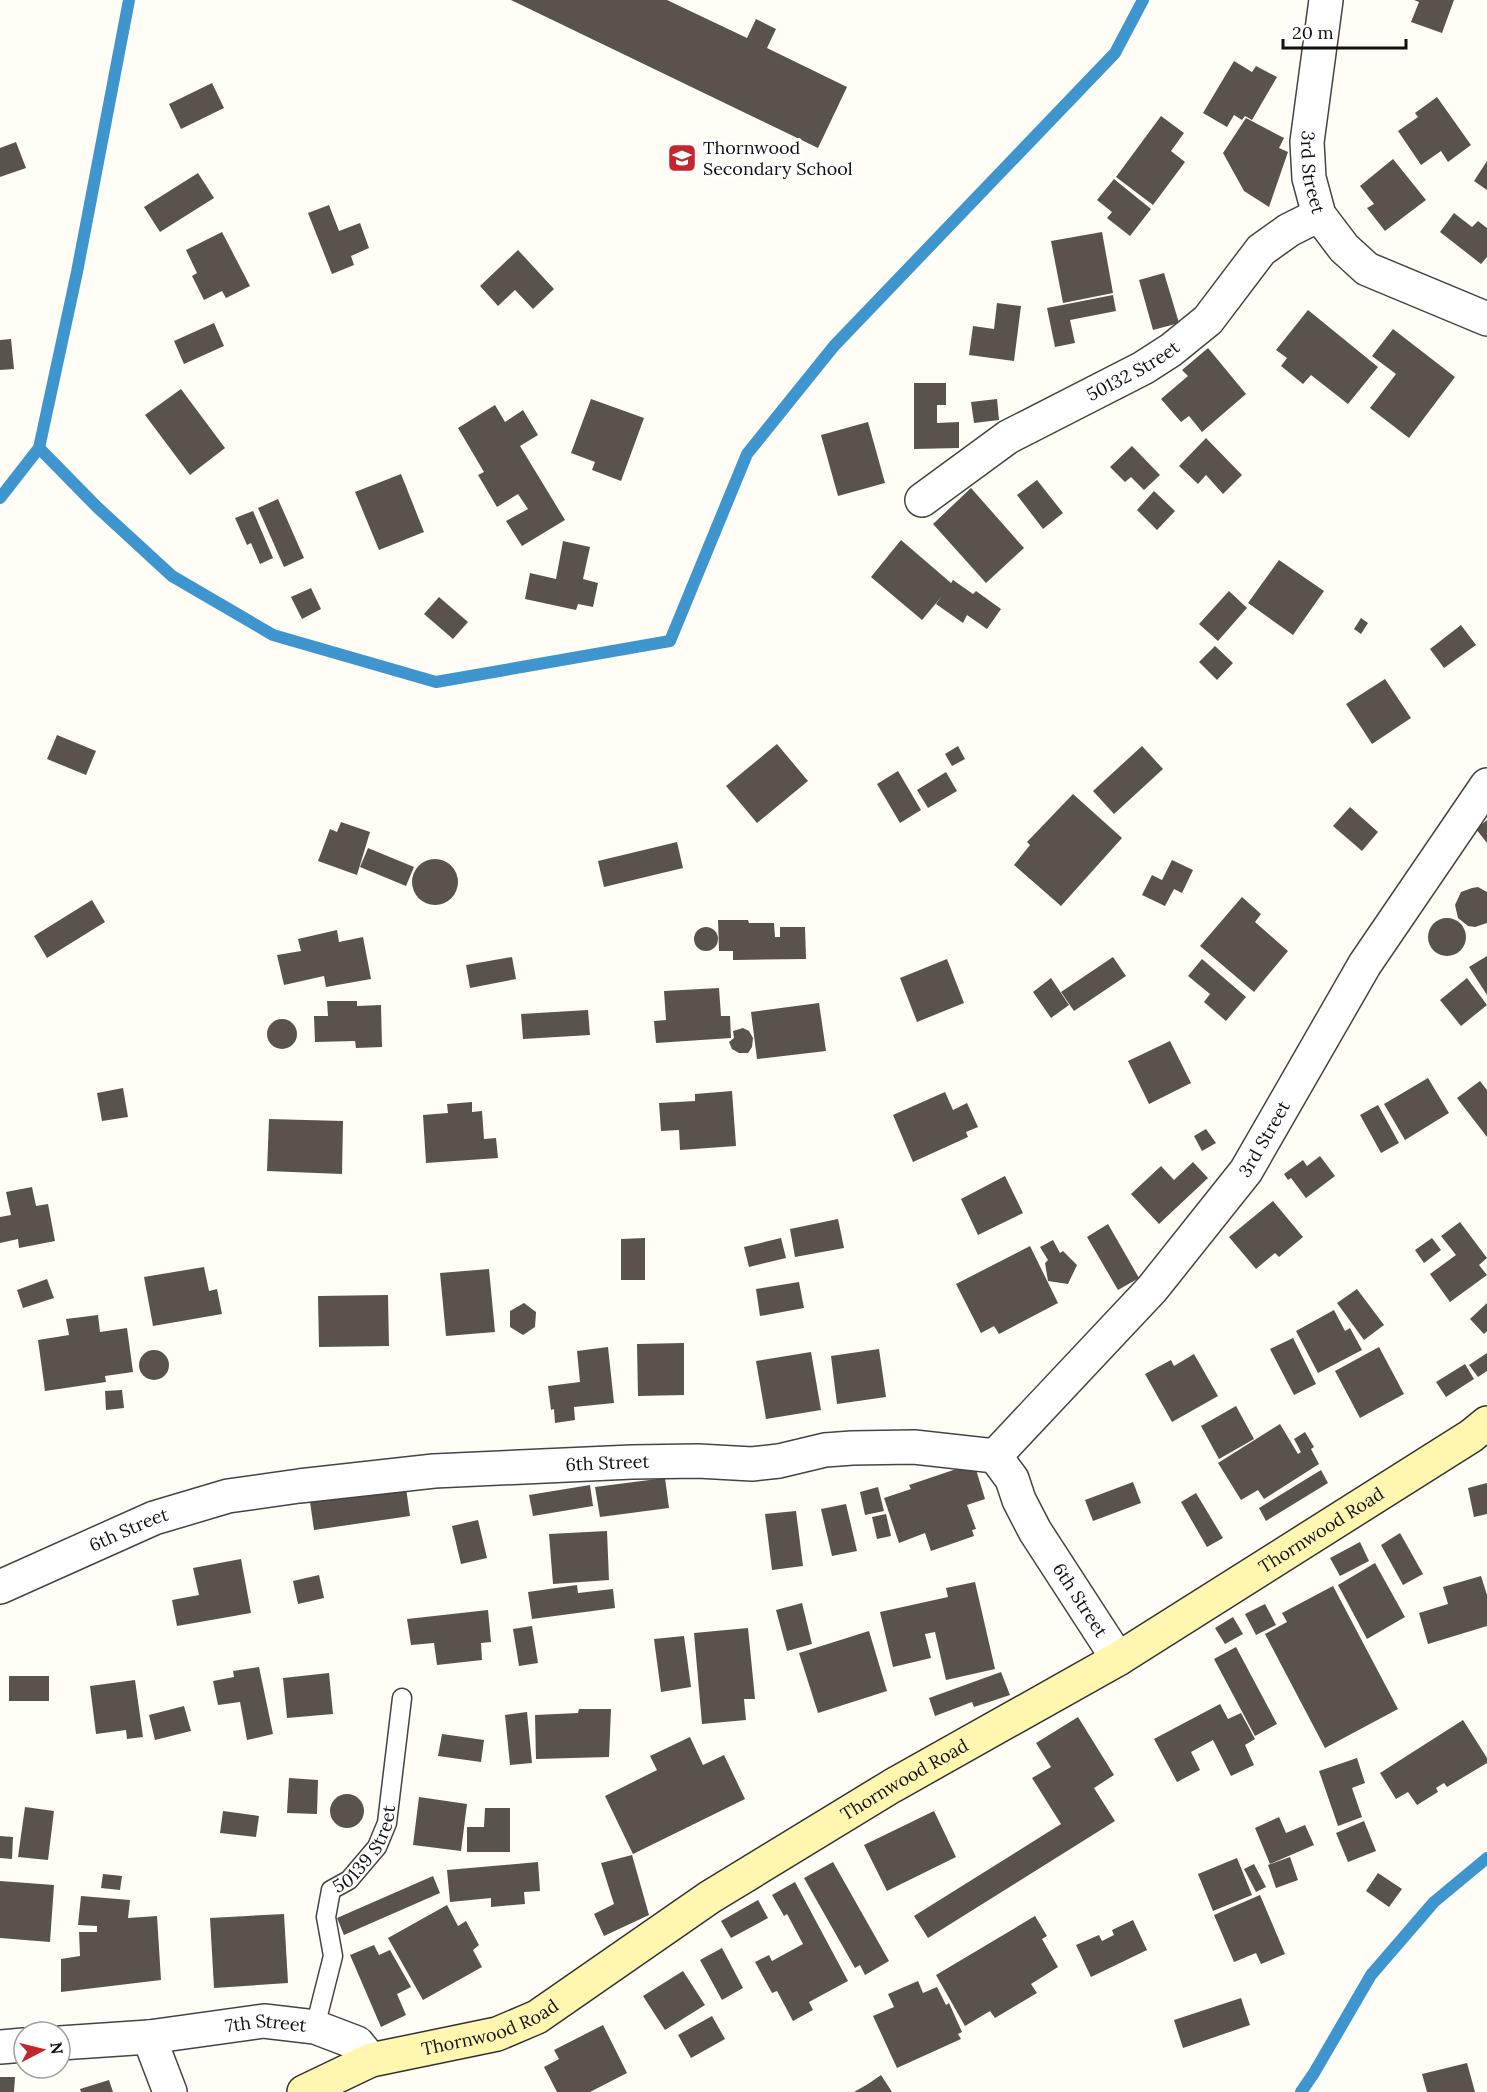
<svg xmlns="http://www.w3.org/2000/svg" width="1487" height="2092" viewBox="0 0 1487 2092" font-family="Lora,serif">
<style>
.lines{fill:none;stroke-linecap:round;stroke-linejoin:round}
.stream{stroke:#3f96cf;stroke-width:12}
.building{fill:#5a524d}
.lane-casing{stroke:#444;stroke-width:21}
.street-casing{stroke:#444;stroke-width:36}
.secondary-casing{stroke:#333;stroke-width:36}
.lane{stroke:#fff;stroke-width:18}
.street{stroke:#fff;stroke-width:33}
.secondary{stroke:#fff6b0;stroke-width:33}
.labels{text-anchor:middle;stroke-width:6;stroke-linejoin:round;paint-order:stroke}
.poi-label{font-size:18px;fill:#111;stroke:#fff;text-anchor:start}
.street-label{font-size:18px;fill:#111;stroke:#fff}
</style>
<rect width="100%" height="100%" fill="#fffdf5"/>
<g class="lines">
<!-- stream -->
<g class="stream">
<path d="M39 448 97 507 172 576 273 635 436 682 670 641 747 454 834 346 1115 53 1143 0"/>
<path d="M0 498 39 448 77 272 129 0"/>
<path d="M1301 2092 1314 2073 1371 1975 1434 1902 1487 1858"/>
</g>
</g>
<!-- building -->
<g class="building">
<path d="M511 0H667L747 38 756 19 776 29 767 48 847 87 818 148Z"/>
<path d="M1414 0H1454L1442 33 1411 22 1419 2Z"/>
<path d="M1234 61 1252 72 1256 66 1277 77 1252 120 1245 116 1242 120 1234 115 1227 127 1203 113Z"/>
<path d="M212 83 224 108 181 129 169 104Z"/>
<path d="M1437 97 1471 145 1448 162 1441 151 1421 165 1398 131 1418 117 1415 113Z"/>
<path d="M1161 116 1184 133 1171 151 1185 162 1153 205 1116 177Z"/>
<path d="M1246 118 1284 138 1279 148 1288 152 1269 207 1244 191 1223 153Z"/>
<path d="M16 142 26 168 0 177V148Z"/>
<path d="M1393 159 1426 200 1385 231 1367 208 1374 204 1360 186Z"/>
<path d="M1487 161V190L1474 181Z"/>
<path d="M198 173 214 198 160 232 144 207Z"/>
<path d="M1114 179 1151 209 1130 236 1107 218 1112 212 1097 200Z"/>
<path d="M329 205 339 231 360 223 369 248 351 256 354 265 332 274 308 213Z"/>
<path d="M1454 213 1472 227 1478 221 1487 228V257L1481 264 1440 232Z"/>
<path d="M222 232 250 286 226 298 222 291 204 300 192 276 197 273 186 250Z"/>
<path d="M1102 232 1113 293 1063 303 1051 241Z"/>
<path d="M518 250 554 289 533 309 515 290 498 306 480 286Z"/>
<path d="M1164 273 1179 323 1153 330 1139 280Z"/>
<path d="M1113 295 1116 311 1070 320 1075 343 1055 347 1047 308Z"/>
<path d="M997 303 1021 306 1014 361 969 355 973 326 994 329Z"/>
<path d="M1308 310 1378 367 1348 404 1311 375 1303 384 1281 366 1287 358 1276 350Z"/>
<path d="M214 323 224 346 184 364 174 341Z"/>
<path d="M1393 329 1455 377 1409 438 1370 408 1396 374 1372 356Z"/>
<path d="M11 339 14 369 0 370V340Z"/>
<path d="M1208 348 1246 394 1202 432 1189 416 1181 422 1161 399 1188 376 1182 370Z"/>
<path d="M914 383H946V405H937V423L959 422V448L914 449Z"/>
<path d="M181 389 225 448 190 475 145 415Z"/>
<path d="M591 399 644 418 621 481 592 470 595 462 571 453Z"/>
<path d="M997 399 999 420 974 423 971 402Z"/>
<path d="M495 405 505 422 523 410 538 435 520 446 565 520 522 546 506 521 528 509 518 494 497 507 478 475 484 472 458 428Z"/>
<path d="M868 422 885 483 838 496 821 435Z"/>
<path d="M1206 438 1242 475 1223 494 1206 475 1198 484 1179 466Z"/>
<path d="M1132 446 1160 475 1144 490 1131 477 1125 482 1110 467Z"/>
<path d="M401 474 424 532 379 550 355 492Z"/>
<path d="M1037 480 1063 513 1043 529 1017 495Z"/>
<path d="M971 488 1024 548 986 583 933 524Z"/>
<path d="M1154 491 1175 511 1157 530 1137 510Z"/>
<path d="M278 499 304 558 284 567 258 508Z"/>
<path d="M253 511 273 558 260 564 251 543 247 545 235 518Z"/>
<path d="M901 540 951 583 953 580 973 594 976 591 1001 609 987 629 967 615 963 623 936 604 942 596 922 620 871 577Z"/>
<path d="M563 541 590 547 583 579 598 583 593 607 578 604 576 610 525 599 530 573 556 579Z"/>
<path d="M1279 560 1324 591 1293 635 1248 603Z"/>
<path d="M311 588 321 609 302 619 291 597Z"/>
<path d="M1229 591 1247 608 1218 641 1199 624Z"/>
<path d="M439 597 468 622 453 639 424 614Z"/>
<path d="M1361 618 1368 623 1361 634 1354 629Z"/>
<path d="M1461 625 1476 645 1444 668 1430 649Z"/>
<path d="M1215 646 1233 663 1217 680 1199 662Z"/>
<path d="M1385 679 1411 718 1372 744 1346 704Z"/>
<path d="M57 735 96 751 86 775 47 759Z"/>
<path d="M777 744 808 781 757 823 726 786Z"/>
<path d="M958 746 965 759 952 766 945 754Z"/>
<path d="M1142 746 1163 769 1114 814 1093 791Z"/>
<path d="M898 771 921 810 900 823 877 784Z"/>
<path d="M946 772 957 791 928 808 917 790Z"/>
<path d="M1073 794 1122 838 1061 906 1014 865 1030 845 1027 842Z"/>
<path d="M1350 807 1378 832 1362 851 1333 826Z"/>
<path d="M1487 820V843L1476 829Z"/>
<path d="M341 822 370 832 357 875 318 861 330 829 337 832Z"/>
<path d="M677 842 683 868 604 887 598 861Z"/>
<path d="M368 848 414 867 406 886 360 867Z"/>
<circle cx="435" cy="882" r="23"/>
<path d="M1172 860 1193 870 1182 893 1174 889 1165 906 1142 895 1152 875 1162 880Z"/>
<path d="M1478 887 1487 892V923L1475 927 1468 926 1458 918 1455 905 1461 892 1472 888Z"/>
<path d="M1242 897 1261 914 1255 922 1288 951 1254 992 1200 946Z"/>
<path d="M92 900 105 922 47 958 34 936Z"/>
<circle cx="1447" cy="937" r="19"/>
<path d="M718 920H748L749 923H774L775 937H780V927H805L806 959 733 960V951H719Z"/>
<circle cx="706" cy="939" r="12"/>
<path d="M337 930 339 942 363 937 371 979 326 987 324 976 284 985 277 955 301 951 298 939Z"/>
<path d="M1487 956V995L1469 967Z"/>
<path d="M512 957 516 979 470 988 466 965Z"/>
<path d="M1113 957 1126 976 1074 1011 1061 992Z"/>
<path d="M947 959 964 1003 917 1022 900 978Z"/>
<path d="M1202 959 1246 997 1226 1021 1204 1002 1210 994 1188 976Z"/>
<path d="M1051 978 1069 1005 1051 1018 1033 992Z"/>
<path d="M1467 978 1487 1005 1461 1026 1440 1000Z"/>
<path d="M719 988 721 1016H730L731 1038 656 1043 654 1021 666 1020 664 991Z"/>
<path d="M327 1001H357V1006L381 1005 382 1047 356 1048 355 1041 315 1042 314 1016H328Z"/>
<path d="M819 1003 826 1051 757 1059 751 1012Z"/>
<path d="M588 1010 590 1035 523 1039 521 1014Z"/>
<circle cx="282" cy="1034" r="15"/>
<path d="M743 1028 749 1031 753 1038 752 1047 748 1053H739L732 1049 729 1042 734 1038 733 1031Z"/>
<path d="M1170 1041 1191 1083 1149 1104 1128 1061Z"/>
<path d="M1428 1078 1449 1113 1405 1140 1384 1104Z"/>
<path d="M1480 1081 1487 1090V1137L1457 1098Z"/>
<path d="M123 1088 128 1117 102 1121 97 1093Z"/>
<path d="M732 1091 736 1146 680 1150 679 1130 661 1131 659 1103 695 1101V1094Z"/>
<path d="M945 1092 953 1110 967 1103 978 1127 966 1132 968 1137 913 1162 893 1115Z"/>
<path d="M472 1102V1112L482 1111 484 1139 496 1138 498 1158 426 1163 423 1115 448 1113 447 1104Z"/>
<path d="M1378 1105 1399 1143 1381 1153 1360 1115Z"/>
<path d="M269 1119 343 1121 342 1174 267 1171Z"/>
<path d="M1206 1129 1216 1143 1202 1151 1194 1136Z"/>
<path d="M1320 1156 1335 1176 1306 1198 1291 1178 1288 1180 1284 1174 1303 1160 1307 1166Z"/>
<path d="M1193 1162 1208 1178 1159 1224 1131 1194 1161 1166 1174 1180Z"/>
<path d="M1005 1176 1023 1213 978 1235 961 1199Z"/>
<path d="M32 1187 36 1206 48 1204 55 1241 19 1248 18 1239 0 1243V1217L11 1215 6 1192Z"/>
<path d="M1273 1201 1303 1237 1279 1257 1275 1253 1256 1269 1229 1237Z"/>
<path d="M838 1219 844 1248 795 1257 790 1229Z"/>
<path d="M1460 1222 1487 1258 1479 1265 1487 1275 1450 1302 1430 1274 1456 1255 1441 1236Z"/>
<path d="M1108 1224 1139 1278 1118 1290 1087 1237Z"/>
<path d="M645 1238V1280H621V1239Z"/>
<path d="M781 1238 786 1258 749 1267 744 1247Z"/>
<path d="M1432 1238 1441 1250 1424 1263 1415 1250Z"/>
<path d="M1053 1240 1060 1253 1063 1251 1077 1265 1068 1284 1048 1281 1045 1263 1048 1260 1040 1247Z"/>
<path d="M1030 1246 1058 1303 999 1334 994 1326 981 1333 956 1284Z"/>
<path d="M204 1267 209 1291 217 1289 222 1314 153 1326 144 1277Z"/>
<path d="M489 1269 495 1332 446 1336 440 1273Z"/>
<path d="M47 1279 54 1298 23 1308 17 1290Z"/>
<path d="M799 1282 804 1308 760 1316 756 1289Z"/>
<path d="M1357 1289 1384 1325 1364 1340 1337 1303Z"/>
<path d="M388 1295 389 1346 319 1347 318 1296Z"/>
<path d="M524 1303 536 1312 535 1327 523 1335 510 1327V1311Z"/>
<path d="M1487 1303V1331L1484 1334 1470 1319Z"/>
<path d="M1334 1310 1345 1331 1350 1328 1362 1350 1318 1373 1296 1331Z"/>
<path d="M98 1315 100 1332 127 1328 133 1372 105 1376 106 1382 45 1391 38 1340 69 1335 66 1319Z"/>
<path d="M1293 1338 1316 1384 1294 1395 1270 1349Z"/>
<path d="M684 1343V1395L638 1396 637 1344Z"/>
<path d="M608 1347 614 1403 574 1407 575 1420 555 1423 554 1409 551 1410 548 1386 580 1382 577 1351Z"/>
<path d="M1379 1347 1404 1394 1360 1418 1335 1371Z"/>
<path d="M879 1349 886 1397 837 1404 831 1356Z"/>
<circle cx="154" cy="1365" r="15"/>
<path d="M811 1352 821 1410 766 1419 756 1361Z"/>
<path d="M1487 1353V1371L1478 1377 1469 1365Z"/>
<path d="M1194 1354 1218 1396 1172 1422 1145 1374 1171 1360 1174 1366Z"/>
<path d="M1465 1364 1474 1379 1446 1397 1436 1382Z"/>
<path d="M122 1390 124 1408 106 1410 105 1391Z"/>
<path d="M1236 1406 1254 1439 1219 1459 1201 1426Z"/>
<path d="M1280 1424 1298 1454 1301 1452 1294 1439 1305 1432 1314 1447 1311 1449 1319 1464 1264 1499 1258 1490 1241 1500 1218 1463Z"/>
<path d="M974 1463 985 1499 967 1505 976 1529 972 1530 974 1536 931 1551 925 1533 899 1543 884 1498 911 1489 909 1485Z"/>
<path d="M1321 1470 1328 1483 1266 1521 1259 1508Z"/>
<path d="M665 1478 669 1508 600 1517 595 1487Z"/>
<path d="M1133 1482 1141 1503 1093 1521 1085 1500Z"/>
<path d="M1487 1483V1514L1474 1517 1468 1488Z"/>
<path d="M590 1485 593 1506 533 1516 529 1495Z"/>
<path d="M878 1487 884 1511 865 1515 860 1492Z"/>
<path d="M406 1488 410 1516 314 1530 310 1502Z"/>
<path d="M1196 1493 1223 1538 1207 1547 1181 1502Z"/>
<path d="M846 1504 857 1551 832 1556 821 1509Z"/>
<path d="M796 1511 803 1566 772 1570 765 1514Z"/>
<path d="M886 1514 891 1536 877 1539 872 1517Z"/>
<path d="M478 1520 487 1558 461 1564 452 1526Z"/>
<path d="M607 1531 609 1580 553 1584 549 1534Z"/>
<path d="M1400 1533 1423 1574 1403 1585 1381 1545Z"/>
<path d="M1360 1542 1369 1561 1340 1576 1330 1558Z"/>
<path d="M241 1559 251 1613 177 1626 172 1600 199 1595 193 1568Z"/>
<path d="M1375 1563 1405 1617 1367 1639 1338 1585Z"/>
<path d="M319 1575 324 1598 298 1604 293 1581Z"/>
<path d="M1481 1576 1487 1595V1626L1428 1644 1419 1613 1448 1604 1443 1587Z"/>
<path d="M975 1582 995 1669 946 1680 935 1632 925 1634 931 1658 893 1667 880 1612 948 1597 946 1588Z"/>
<path d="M577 1585 578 1593 613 1589 615 1608 532 1619 528 1592Z"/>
<path d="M1333 1586 1398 1709 1325 1748 1265 1634 1287 1622 1282 1613Z"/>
<path d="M802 1603 812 1644 787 1651 776 1610Z"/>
<path d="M1265 1604 1276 1625 1256 1635 1245 1614Z"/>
<path d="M488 1610 491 1642 481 1643 482 1660 437 1665 434 1643 411 1645 407 1619Z"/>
<path d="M1233 1617 1243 1634 1225 1644 1215 1628Z"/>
<path d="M532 1626 538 1663 519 1666 513 1629Z"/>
<path d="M748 1628 755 1699H744L746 1720 702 1724 694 1633Z"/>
<path d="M869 1631 887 1691 818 1713 799 1653Z"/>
<path d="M684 1636 691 1687 661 1692 654 1639Z"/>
<path d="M1236 1647 1277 1724 1255 1736 1214 1659Z"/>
<path d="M259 1667 273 1734 247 1740 240 1702 218 1705 213 1681 234 1677 233 1671Z"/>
<path d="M1001 1672 1010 1695 974 1707 972 1702 935 1716 929 1698Z"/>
<path d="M329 1673 333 1714 287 1718 283 1678Z"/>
<rect x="9" y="1676" width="40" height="25"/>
<path d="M135 1680 143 1737 127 1739 126 1730 96 1734 90 1686Z"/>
<path d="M1220 1704 1228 1719 1241 1713 1255 1739 1245 1745 1254 1765 1231 1776 1213 1740 1191 1752 1200 1770 1177 1782 1154 1739Z"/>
<path d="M184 1706 191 1731 155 1740 149 1715Z"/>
<path d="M579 1709H611L609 1757 536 1759 535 1715 578 1713Z"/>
<path d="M527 1712 532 1763 510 1765 505 1715Z"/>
<path d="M1078 1717 1114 1775 1094 1788 1115 1821 928 1938 914 1916 1061 1824 1032 1778 1051 1767 1036 1743Z"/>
<path d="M1463 1720 1487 1758V1763L1447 1787 1444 1783 1436 1788 1438 1792 1417 1805 1408 1792 1396 1799 1380 1773Z"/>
<path d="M442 1734 484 1740 481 1762 438 1756Z"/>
<path d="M690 1737 703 1765 724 1755 745 1799 633 1854 605 1796 657 1770 650 1756Z"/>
<path d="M1357 1758 1365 1783 1352 1788 1362 1817 1338 1826 1319 1771Z"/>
<path d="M289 1778 318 1780 317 1814 287 1813Z"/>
<circle cx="347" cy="1811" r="17"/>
<path d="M419 1797 467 1804 461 1851 413 1845Z"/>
<path d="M25 1807 54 1811 48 1860 18 1857Z"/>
<path d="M485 1808H510V1852H467V1827H484Z"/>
<path d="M223 1811 259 1816 256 1837 220 1833Z"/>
<path d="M934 1811 956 1857 887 1891 864 1845Z"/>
<path d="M1279 1817 1286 1833 1305 1825 1314 1845 1270 1864 1255 1828Z"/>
<path d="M1364 1821 1376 1851 1348 1862 1336 1833Z"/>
<path d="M0 1836 13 1837 12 1859 0 1858Z"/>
<path d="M632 1855 649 1915 604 1936 594 1914 614 1904 601 1863Z"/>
<path d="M1290 1857 1298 1880 1276 1888 1268 1865Z"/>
<path d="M1237 1858 1252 1895 1213 1911 1198 1874Z"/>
<path d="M538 1862 540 1891 524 1892 525 1904 491 1907V1898L450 1902 447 1870Z"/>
<path d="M833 1862 889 1961 865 1975 860 1965 855 1968 804 1878Z"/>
<path d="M1254 1864 1266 1887 1256 1892 1244 1869Z"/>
<path d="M1378 1873 1402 1889 1389 1907 1366 1891Z"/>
<path d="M103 1874 122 1876 120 1890 101 1888Z"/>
<path d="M433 1876 440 1893 344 1935 337 1918Z"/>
<path d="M0 1881 54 1885 50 1942 0 1938Z"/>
<path d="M795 1882 848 1981 809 2002 813 2010 793 2021 777 1991 772 1993 755 1962 769 1955 772 1961 803 1944 787 1914 784 1916 772 1895Z"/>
<path d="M1260 1895 1285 1954 1261 1964 1256 1953 1234 1962 1214 1915Z"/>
<path d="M81 1896 130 1900 128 1918 157 1916 161 1980 61 1992V1959L80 1956 79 1932H97V1926L78 1925Z"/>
<path d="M758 1900 768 1918 731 1938 721 1921Z"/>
<path d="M447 1905 458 1926 466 1921 479 1945 473 1950 482 1967 423 2000 388 1938Z"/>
<path d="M284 1914 288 1983 214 1988 210 1918Z"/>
<path d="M1035 1916 1047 1936 1042 1939 1058 1967 1031 1984 1037 1993 995 2018 990 2011 965 2026 936 1975Z"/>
<path d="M1133 1920 1147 1950 1091 1977 1076 1945 1099 1935 1102 1941 1114 1935 1112 1930Z"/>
<path d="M374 1945 379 1955 390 1950 411 1987 397 1994 406 2015 381 2027 350 1955Z"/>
<path d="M722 1948 743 1988 722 2000 700 1960Z"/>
<path d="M683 1971 705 2005 665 2030 643 1996Z"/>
<path d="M918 1981 923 1993 937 1987 946 2005 949 2003 962 2032 958 2034 961 2039 897 2068 873 2016 894 2007 888 1994Z"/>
<path d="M1241 1998 1250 2025 1183 2048 1174 2020Z"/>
<path d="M712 2016 725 2039 691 2058 678 2035Z"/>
<path d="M603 2025 627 2073 590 2092H557L544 2067 559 2059 554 2050Z"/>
<path d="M1467 2063 1475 2092H1427L1422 2074Z"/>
<path d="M881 2075 892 2092H854L868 2084Z"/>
<path d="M0 2077H15L14 2092H0Z"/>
<path d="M109 2080 113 2092H81L80 2089Z"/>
</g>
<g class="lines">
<!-- lane casing -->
<g class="lane-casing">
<g id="lane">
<path id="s1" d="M315 2027 333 1956 326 1917 331 1890 349 1880 377 1847 387 1823 402 1698"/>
</g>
</g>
<!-- street casing -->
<g class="street-casing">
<g id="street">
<path id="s2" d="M1326 0 1307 142 1309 178 1319 215 1344 248 1367 269 1487 319"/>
<path id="s3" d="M922 500 1008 437 1143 368 1171 350 1208 320 1261 250 1289 230 1319 215"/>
<path id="s4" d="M995 1456 1152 1289 1246 1171 1365 964 1487 785"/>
<path id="s5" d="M0 1587 154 1518 228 1496 299 1486 434 1471 632 1462 698 1461 752 1464 779 1461 825 1450 852 1448 914 1447 995 1456 1012 1479 1019 1500 1035 1531 1118 1659"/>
<path d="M149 2037 170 2092"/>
<path id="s6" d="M60 2043 149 2037 264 2021 315 2027 357 2043 371 2060"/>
<path d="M0 2047 24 2045"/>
</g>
</g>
<!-- secondary casing -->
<g class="secondary-casing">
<g id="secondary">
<path id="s7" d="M304 2092 371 2060 497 2034 537 2017 710 1897 892 1786 1118 1659 1471 1436 1487 1423"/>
</g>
</g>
<!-- lane -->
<use href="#lane" class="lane"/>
<!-- street -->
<use href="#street" class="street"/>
<!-- secondary -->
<use href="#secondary" class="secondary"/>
</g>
<!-- icons -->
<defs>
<g id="school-square" transform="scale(1.5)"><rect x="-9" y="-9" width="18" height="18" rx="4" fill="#c4262e" stroke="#fff"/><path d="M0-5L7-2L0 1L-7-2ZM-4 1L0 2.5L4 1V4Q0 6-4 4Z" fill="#fff"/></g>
</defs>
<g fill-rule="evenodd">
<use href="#school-square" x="682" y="158"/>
</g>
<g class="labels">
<!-- poi labels -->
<g class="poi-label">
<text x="703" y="154">Thornwood<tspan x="703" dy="21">Secondary School</tspan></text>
</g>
<!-- street labels -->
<g class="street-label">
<text dy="6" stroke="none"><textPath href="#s2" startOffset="174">3rd Street</textPath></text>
<text dy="6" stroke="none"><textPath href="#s3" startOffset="248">50132 Street</textPath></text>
<text dy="6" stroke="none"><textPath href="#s4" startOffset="417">3rd Street</textPath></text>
<text dy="6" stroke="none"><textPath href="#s5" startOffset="627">6th Street</textPath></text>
<text dy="6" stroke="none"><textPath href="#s7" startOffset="1170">Thornwood Road</textPath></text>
<text dy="6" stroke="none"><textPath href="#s5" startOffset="141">6th Street</textPath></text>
<text dy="6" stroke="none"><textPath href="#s5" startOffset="1185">6th Street</textPath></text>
<text dy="6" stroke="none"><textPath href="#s7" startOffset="684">Thornwood Road</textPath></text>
<text dy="6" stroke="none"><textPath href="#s1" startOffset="196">50139 Street</textPath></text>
<text dy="6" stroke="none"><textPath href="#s7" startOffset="198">Thornwood Road</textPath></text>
<text dy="6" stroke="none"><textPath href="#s6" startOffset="207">7th Street</textPath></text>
</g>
</g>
<!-- north arrow -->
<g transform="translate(42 2050) rotate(83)"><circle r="28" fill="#ffffff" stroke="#a0a0a0" stroke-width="1.5"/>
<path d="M0-4.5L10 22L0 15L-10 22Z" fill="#c4262e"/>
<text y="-9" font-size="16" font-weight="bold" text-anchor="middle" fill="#111111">N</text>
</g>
<!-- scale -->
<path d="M1283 39v9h123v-9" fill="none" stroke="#111111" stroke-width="3"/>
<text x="1292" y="39" font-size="18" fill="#111111" stroke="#ffffff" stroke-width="4.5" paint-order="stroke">20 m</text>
</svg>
